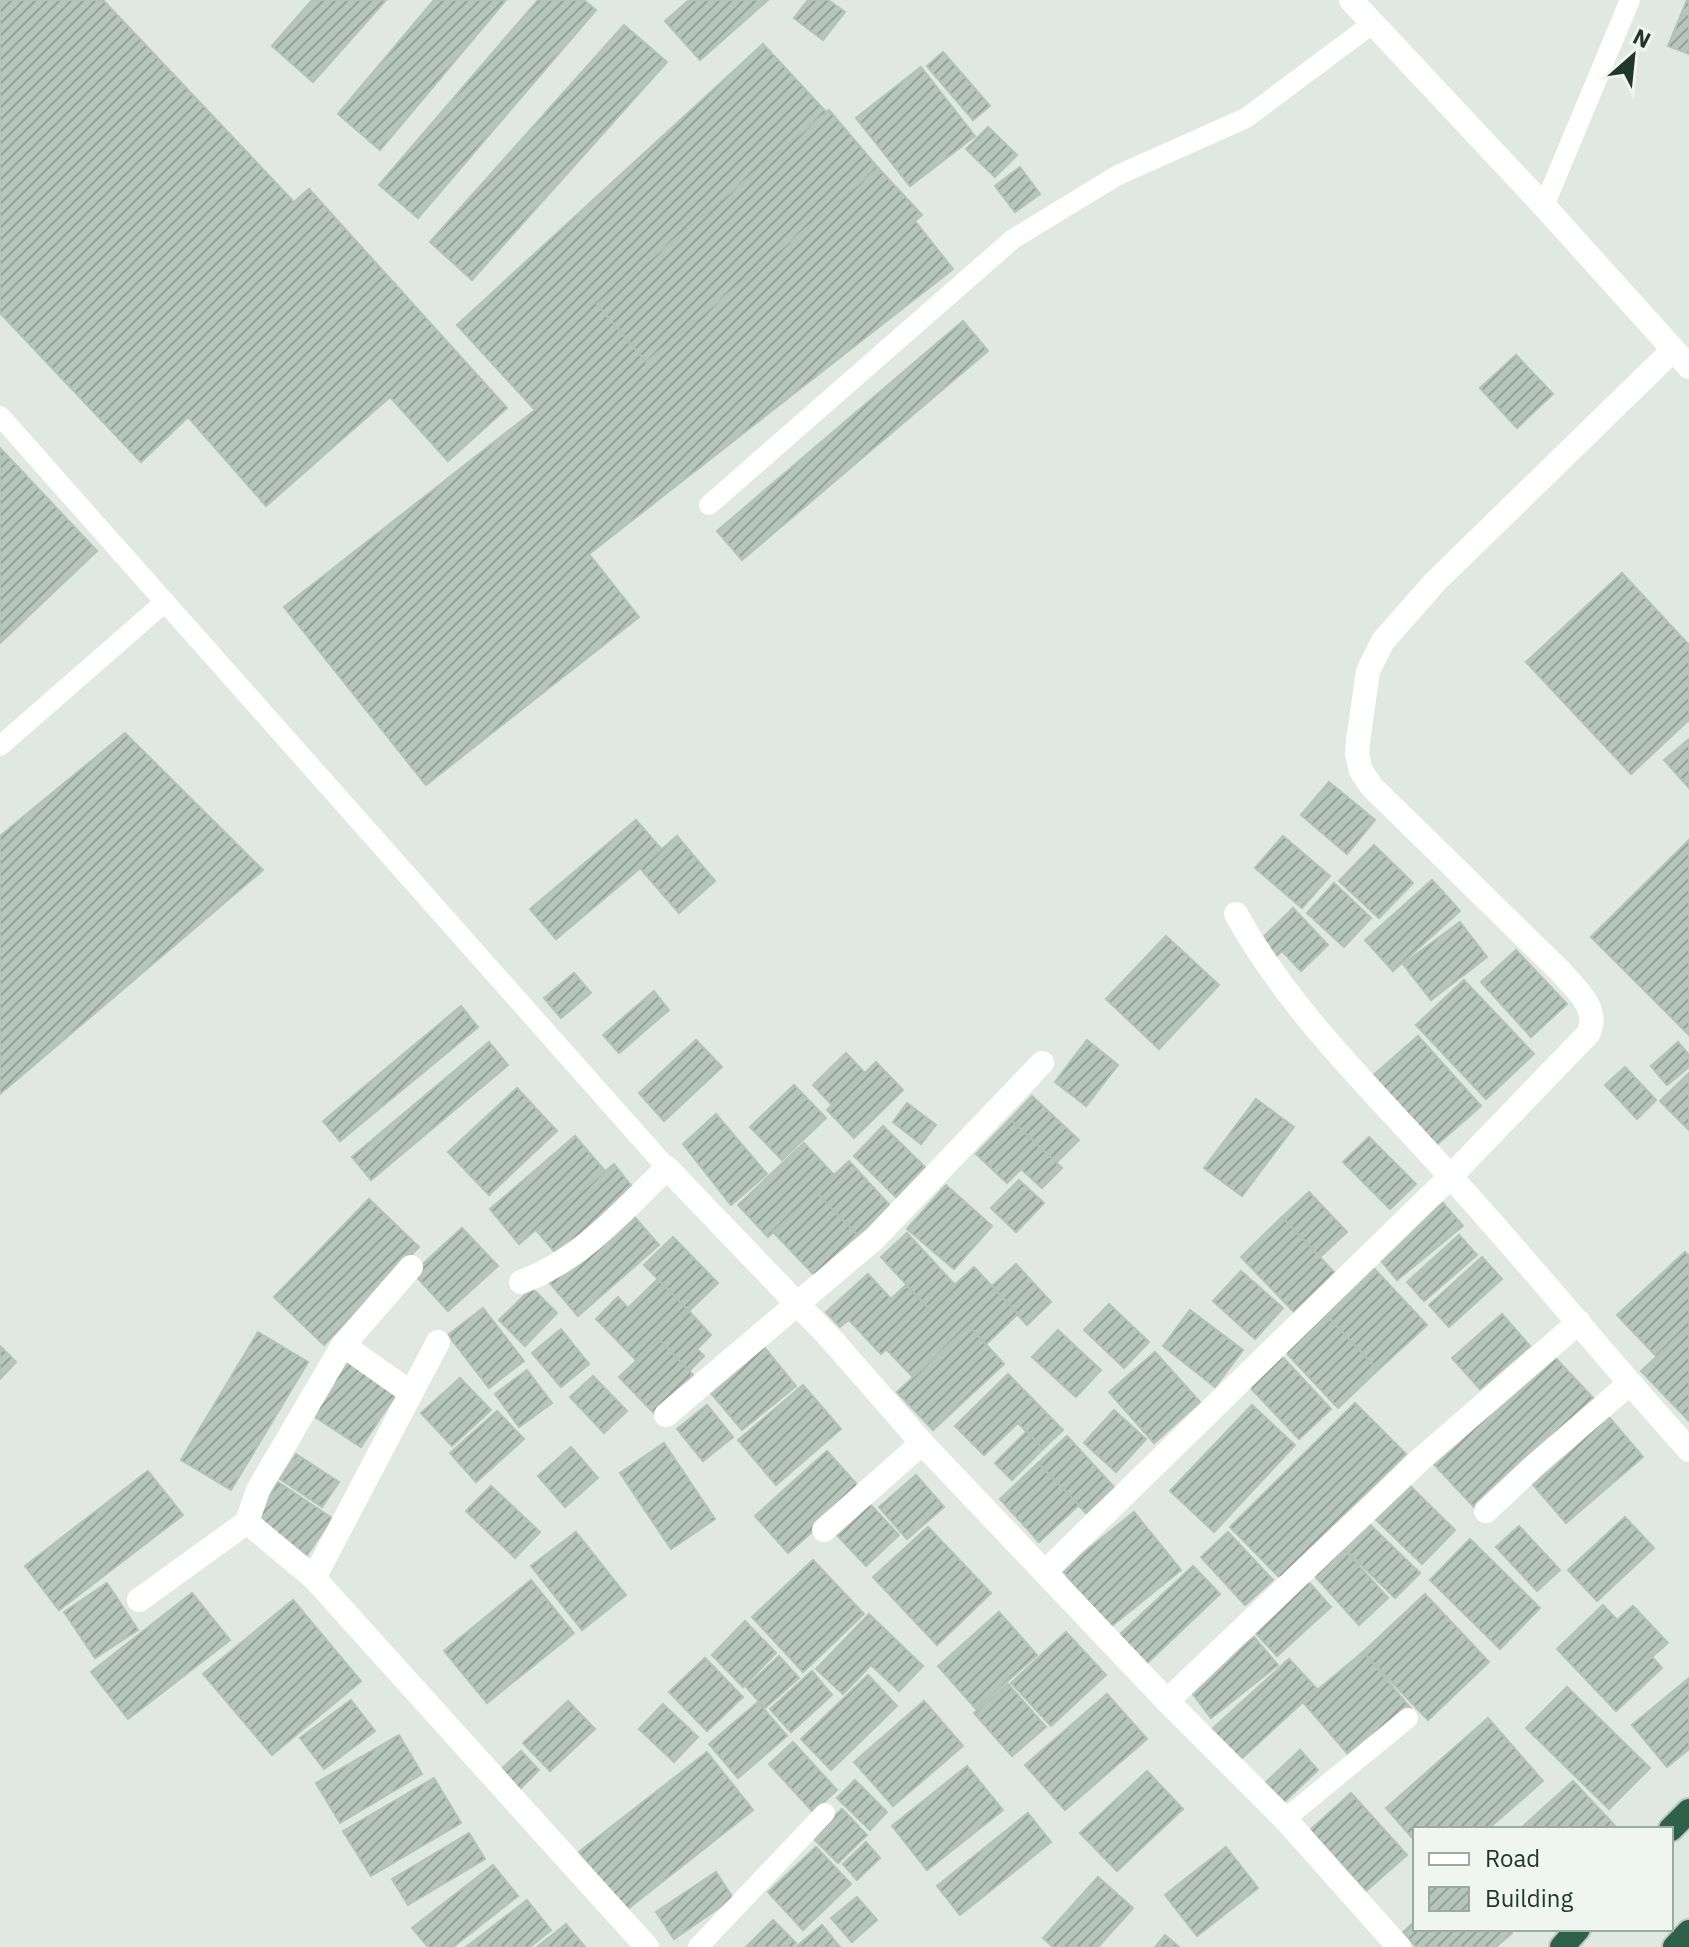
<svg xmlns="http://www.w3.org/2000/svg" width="1689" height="1947" viewBox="0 0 1689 1947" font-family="'IBM Plex Sans',sans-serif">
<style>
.building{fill:url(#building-hatch);stroke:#b2c2b7;stroke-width:2}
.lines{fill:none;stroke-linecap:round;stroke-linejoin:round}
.highway-casing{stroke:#c1c7c4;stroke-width:28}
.lane{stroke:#fff;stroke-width:20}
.street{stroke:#fff;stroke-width:24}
.highway{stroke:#2f6149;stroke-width:24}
</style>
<defs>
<pattern id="building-hatch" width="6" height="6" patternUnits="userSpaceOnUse" patternTransform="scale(2)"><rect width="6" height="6" fill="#b7c6bc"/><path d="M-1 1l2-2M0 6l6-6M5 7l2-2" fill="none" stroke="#94a299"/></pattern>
</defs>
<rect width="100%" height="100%" fill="#dfe9e1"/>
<!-- building -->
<g class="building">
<path d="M0 0H103L294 202 309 189 507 408 448 461 390 397 266 506 188 417 141 462 0 313Z"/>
<path d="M312 0H386L313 82 272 46Z"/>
<path d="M434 0H506L380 150 338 114Z"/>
<path d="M538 0H584L596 10 418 218 379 185Z"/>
<path d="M689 0H768L700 60 665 21Z"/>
<path d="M808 0H828L845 12 823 40 794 18Z"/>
<path d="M1687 0H1689V54L1668 46Z"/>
<path d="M624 25 667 62 472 280 430 242Z"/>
<path d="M763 44 922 215 915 221 953 269 589 554 639 617 426 785 284 607 535 410 457 325Z"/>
<path d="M943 52 990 106 973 120 927 66Z"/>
<path d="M921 67 975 136 910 186 856 118Z"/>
<path d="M829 110 878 168 646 362 597 304Z"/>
<path d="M988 127 1017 155 995 177 966 149Z"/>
<path d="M1020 167 1040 194 1015 212 995 186Z"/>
<path d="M963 321 988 351 742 560 717 531Z"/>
<path d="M1516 355 1553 394 1517 428 1480 388Z"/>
<path d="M0 448 97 551 0 643Z"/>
<path d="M1622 573 1689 645V720L1631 774 1526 662Z"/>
<path d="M125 733 263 870 0 1094V836Z"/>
<path d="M1689 739V788L1664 760Z"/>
<path d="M1329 782 1375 820 1347 854 1301 815Z"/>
<path d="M636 820 662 850 556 939 530 909Z"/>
<path d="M677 836 715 881 679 913 640 868Z"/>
<path d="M1283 836 1330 876 1302 908 1255 868Z"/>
<path d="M1689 840V1035L1591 937Z"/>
<path d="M1374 845 1413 883 1379 918 1339 881Z"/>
<path d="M1432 880 1460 911 1393 971 1365 940Z"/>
<path d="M1334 883 1371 918 1344 947 1307 913Z"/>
<path d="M1293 908 1328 945 1301 971 1282 951 1270 962 1254 946Z"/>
<path d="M1460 922 1487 957 1431 1000 1403 964Z"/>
<path d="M1166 936 1219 985 1159 1049 1106 999Z"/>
<path d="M1516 950 1567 1004 1531 1037 1481 982Z"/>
<path d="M574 973 591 993 561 1018 544 998Z"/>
<path d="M1464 980 1534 1054 1486 1099 1416 1025Z"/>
<path d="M654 991 669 1010 619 1053 603 1035Z"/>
<path d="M461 1006 478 1027 340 1141 323 1121Z"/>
<path d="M1418 1036 1481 1106 1433 1148 1370 1078Z"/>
<path d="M696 1040 722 1067 664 1121 639 1093Z"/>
<path d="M1087 1040 1118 1065 1086 1106 1055 1082Z"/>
<path d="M489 1042 508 1065 371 1180 352 1157Z"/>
<path d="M1678 1042 1689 1055V1067L1667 1085 1651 1066Z"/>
<path d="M846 1053 865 1073 832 1105 813 1085Z"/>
<path d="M876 1062 903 1090 854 1138 827 1110Z"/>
<path d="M1625 1067 1656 1100 1637 1119 1605 1085Z"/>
<path d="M1689 1073V1130L1660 1101Z"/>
<path d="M794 1085 826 1118 782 1160 750 1127Z"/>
<path d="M517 1088 557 1131 489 1195 448 1152Z"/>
<path d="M1032 1096 1079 1140 1056 1163 1010 1119Z"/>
<path d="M1256 1099 1294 1127 1242 1196 1204 1168Z"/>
<path d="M907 1103 936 1125 921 1144 893 1122Z"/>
<path d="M716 1114 767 1174 731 1205 683 1144Z"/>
<path d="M1010 1119 1062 1168 1042 1188 1021 1169 1007 1183 976 1154Z"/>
<path d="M883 1126 927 1169 898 1199 854 1156Z"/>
<path d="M575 1136 605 1171 519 1244 490 1209Z"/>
<path d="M1369 1137 1416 1184 1390 1209 1343 1162Z"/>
<path d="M804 1143 834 1175 768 1237 738 1205Z"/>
<path d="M849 1161 895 1211 863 1241 816 1192Z"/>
<path d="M614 1164 637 1193 560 1258 536 1230Z"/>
<path d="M1019 1180 1044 1203 1016 1232 991 1208Z"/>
<path d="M946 1185 992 1226 954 1269 907 1229Z"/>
<path d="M816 1192 863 1241 820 1281 773 1232Z"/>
<path d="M1309 1192 1347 1232 1320 1257 1282 1217Z"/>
<path d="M369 1199 419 1247 324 1345 274 1297Z"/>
<path d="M1443 1203 1463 1226 1397 1280 1377 1256Z"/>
<path d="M630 1212 659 1245 578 1316 549 1282Z"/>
<path d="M1282 1217 1335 1273 1294 1312 1241 1257Z"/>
<path d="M462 1228 498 1266 448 1311 413 1273Z"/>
<path d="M907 1233 955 1285 929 1309 881 1257Z"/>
<path d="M1459 1235 1477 1255 1424 1301 1407 1282Z"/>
<path d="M673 1237 718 1283 689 1311 644 1265Z"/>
<path d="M1685 1252 1689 1256V1326L1657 1357 1617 1315Z"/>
<path d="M1482 1257 1502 1279 1449 1327 1429 1305Z"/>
<path d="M1368 1262 1427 1325 1378 1370 1319 1307Z"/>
<path d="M1016 1264 1051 1302 1027 1325 992 1286Z"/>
<path d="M974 1267 1018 1314 986 1344 969 1326 913 1377 886 1349Z"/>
<path d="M1241 1271 1283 1308 1255 1339 1213 1301Z"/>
<path d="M868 1274 891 1299 906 1285 929 1309 881 1354 849 1320 840 1327 826 1312Z"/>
<path d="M658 1279 689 1311 637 1361 596 1319 618 1297 628 1308Z"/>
<path d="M532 1288 557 1313 525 1346 499 1320Z"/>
<path d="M1109 1304 1149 1342 1124 1368 1084 1330Z"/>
<path d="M1319 1307 1378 1370 1338 1408 1279 1345Z"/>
<path d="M483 1308 524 1361 489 1388 448 1335Z"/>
<path d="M1190 1310 1243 1350 1215 1387 1163 1346Z"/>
<path d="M689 1311 711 1335 697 1349 704 1356 689 1371 659 1339Z"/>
<path d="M1502 1314 1530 1346 1480 1389 1452 1358Z"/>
<path d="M969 1326 1004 1364 933 1430 897 1392Z"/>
<path d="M1689 1326V1421L1641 1371Z"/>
<path d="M561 1329 589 1364 561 1387 532 1353Z"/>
<path d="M1058 1330 1101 1370 1076 1397 1032 1357Z"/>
<path d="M258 1332 308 1362 231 1490 181 1460Z"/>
<path d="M659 1339 694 1376 654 1413 619 1377Z"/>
<path d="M0 1346 16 1362 0 1379Z"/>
<path d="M764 1347 796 1386 742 1430 710 1392Z"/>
<path d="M1276 1350 1331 1409 1299 1439 1243 1380Z"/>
<path d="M1548 1350 1595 1400 1476 1509 1429 1459Z"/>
<path d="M1155 1352 1200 1402 1154 1443 1109 1392Z"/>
<path d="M344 1354 399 1390 361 1447 306 1411Z"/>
<path d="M527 1370 552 1403 519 1427 495 1394Z"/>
<path d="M1008 1374 1063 1430 1043 1449 1018 1423 984 1455 955 1426Z"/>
<path d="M593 1376 627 1411 604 1433 570 1397Z"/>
<path d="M460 1378 491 1410 452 1446 421 1413Z"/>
<path d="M803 1385 841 1429 776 1485 738 1440Z"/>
<path d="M1355 1403 1406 1454 1281 1579 1230 1527Z"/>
<path d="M707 1405 733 1437 703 1461 677 1429Z"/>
<path d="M1252 1405 1295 1445 1214 1532 1170 1491Z"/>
<path d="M1114 1410 1146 1439 1116 1472 1084 1443Z"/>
<path d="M497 1411 524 1439 476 1482 450 1453Z"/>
<path d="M1607 1415 1643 1457 1566 1523 1530 1481Z"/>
<path d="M1027 1431 1043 1449 1012 1480 995 1463Z"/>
<path d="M1067 1436 1114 1487 1086 1513 1038 1463Z"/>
<path d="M664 1443 715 1519 671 1549 620 1473Z"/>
<path d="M571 1447 598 1478 565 1507 538 1476Z"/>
<path d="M827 1451 861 1489 788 1553 755 1516Z"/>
<path d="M296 1454 339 1482 322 1507 280 1479Z"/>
<path d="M1038 1463 1079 1505 1039 1542 1000 1499Z"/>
<path d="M148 1471 183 1515 59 1610 25 1566Z"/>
<path d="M916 1475 944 1507 907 1539 879 1507Z"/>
<path d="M1404 1480 1455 1530 1422 1564 1370 1514Z"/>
<path d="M278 1482 332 1518 307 1555 254 1519Z"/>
<path d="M491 1486 540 1532 515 1558 466 1511Z"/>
<path d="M867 1501 899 1535 866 1566 834 1532Z"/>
<path d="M1134 1512 1181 1570 1109 1628 1062 1570Z"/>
<path d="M1625 1517 1654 1548 1597 1601 1568 1570Z"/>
<path d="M1363 1518 1420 1573 1395 1598 1339 1543Z"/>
<path d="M1519 1526 1560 1570 1537 1591 1496 1547Z"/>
<path d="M928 1527 991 1593 937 1645 873 1577Z"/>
<path d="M576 1532 626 1595 582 1630 531 1566Z"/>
<path d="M1228 1532 1273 1580 1245 1605 1201 1557Z"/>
<path d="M1470 1539 1540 1608 1500 1649 1430 1580Z"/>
<path d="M1342 1547 1388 1598 1359 1625 1313 1574Z"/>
<path d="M813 1560 864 1614 803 1672 752 1617Z"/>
<path d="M1193 1566 1220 1594 1143 1667 1116 1638Z"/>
<path d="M1306 1579 1331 1607 1277 1656 1251 1628Z"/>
<path d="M531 1580 574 1633 487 1703 444 1651Z"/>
<path d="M107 1583 138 1630 95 1658 64 1612Z"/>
<path d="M192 1593 230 1640 128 1719 91 1672Z"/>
<path d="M1425 1594 1489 1662 1428 1720 1363 1652Z"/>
<path d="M293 1600 361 1681 272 1755 203 1674Z"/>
<path d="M1603 1605 1617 1620 1633 1606 1668 1643 1652 1657 1662 1668 1616 1711 1557 1649Z"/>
<path d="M999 1612 1037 1655 976 1709 938 1666Z"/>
<path d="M869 1614 923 1666 899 1691 871 1665 843 1694 816 1669Z"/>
<path d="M745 1621 776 1653 743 1687 712 1655Z"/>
<path d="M1066 1632 1106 1675 1051 1726 1011 1683Z"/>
<path d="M1254 1637 1278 1665 1211 1718 1189 1689Z"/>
<path d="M1363 1652 1413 1711 1354 1761 1303 1702Z"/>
<path d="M779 1656 799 1678 765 1708 746 1687Z"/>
<path d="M705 1658 743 1697 707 1731 669 1692Z"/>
<path d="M1289 1659 1317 1689 1239 1761 1211 1730Z"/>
<path d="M812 1671 832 1695 791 1732 770 1709Z"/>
<path d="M868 1675 897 1706 831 1770 801 1739Z"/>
<path d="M1689 1678V1749L1667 1767 1632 1725Z"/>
<path d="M1008 1684 1046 1727 1012 1756 974 1713Z"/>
<path d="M1567 1687 1650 1768 1609 1809 1526 1728Z"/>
<path d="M1107 1694 1147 1739 1065 1810 1025 1765Z"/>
<path d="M351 1700 375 1731 324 1769 300 1738Z"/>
<path d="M568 1701 595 1729 550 1771 523 1743Z"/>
<path d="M924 1701 963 1746 893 1806 854 1762Z"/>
<path d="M758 1702 787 1736 738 1778 709 1744Z"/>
<path d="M663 1704 698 1737 674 1762 639 1729Z"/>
<path d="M1488 1718 1543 1781 1488 1829H1415V1841L1386 1808Z"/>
<path d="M399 1735 422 1774 340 1823 316 1783Z"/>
<path d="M793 1742 837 1790 813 1812 769 1764Z"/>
<path d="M1300 1750 1318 1770 1284 1802 1265 1783Z"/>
<path d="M521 1751 539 1770 518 1791 499 1771Z"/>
<path d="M707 1752 753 1810 625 1911 579 1852Z"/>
<path d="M967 1766 1003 1810 927 1870 892 1826Z"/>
<path d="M1147 1771 1183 1809 1117 1871 1080 1833Z"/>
<path d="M434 1778 461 1823 371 1876 343 1831Z"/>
<path d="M855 1780 887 1812 870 1830 837 1798Z"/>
<path d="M1573 1781 1618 1829H1520Z"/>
<path d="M1351 1793 1407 1855 1366 1891 1310 1830Z"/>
<path d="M842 1809 867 1835 838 1863 812 1837Z"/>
<path d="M1028 1813 1051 1842 960 1915 937 1886Z"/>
<path d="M469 1833 485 1859 408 1905 392 1879Z"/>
<path d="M866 1842 880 1858 857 1880 843 1864Z"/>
<path d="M816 1847 851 1884 803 1930 768 1892Z"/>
<path d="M1226 1847 1258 1888 1197 1936 1165 1895Z"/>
<path d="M493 1865 518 1896 453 1947H428L412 1928Z"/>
<path d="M716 1872 733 1898 674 1939 656 1912Z"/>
<path d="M1098 1877 1133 1908 1098 1947H1053L1043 1938Z"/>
<path d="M857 1897 877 1920 852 1942 831 1918Z"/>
<path d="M527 1900 551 1930 530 1947H466Z"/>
<path d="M773 1920 796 1943 792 1947H746Z"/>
<path d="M1415 1921V1929H1508L1512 1933 1496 1947H1416L1403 1932Z"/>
<path d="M566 1924 585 1947H537Z"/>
<path d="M822 1925 840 1947H796Z"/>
<path d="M1165 1935 1179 1947H1155Z"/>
</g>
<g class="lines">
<!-- highway casing -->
<g class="highway-casing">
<g id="highway">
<path d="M1671 1829 1689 1811"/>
<path d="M1562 1947 1578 1929"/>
<path d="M1675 1947 1689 1932"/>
</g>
</g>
<!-- lane -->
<g class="lane">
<path d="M1544 206 1630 0"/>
<path d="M0 416 667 1168"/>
<path d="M709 505 1013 239 1118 175 1246 118 1372 24"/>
<path d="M0 746 165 602"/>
<path d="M1285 1819 1408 1718"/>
<path d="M698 1947 825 1813"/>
</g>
<!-- street -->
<g class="street">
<path d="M1351 0 1544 206 1689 367"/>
<path d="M1236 914C1291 1013 1375 1092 1450 1176 1532 1266 1608 1360 1689 1450"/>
<path d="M521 1282C581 1260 622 1211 667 1168L833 1341 922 1443 1167 1701 1285 1819 1399 1947"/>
<path d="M343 1345 411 1393"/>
<path d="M666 1415 875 1238 1042 1063"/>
<path d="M1486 1511 1533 1467 1630 1383"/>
<path d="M247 1522 258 1490 343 1345 411 1267"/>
<path d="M824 1530 922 1443"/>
<path d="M1046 1571 1451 1176 1588 1034C1601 1009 1575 988 1560 971L1372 787 1361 771 1357 754 1358 741 1368 671 1383 641 1435 582 1673 350"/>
<path d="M314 1578 438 1342"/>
<path d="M139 1600 247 1522 314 1578 647 1947"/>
<path d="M1167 1701 1420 1460 1579 1322"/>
</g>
<!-- highway -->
<use href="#highway" class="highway"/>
</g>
<!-- legend -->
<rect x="1413" y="1827" width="260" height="104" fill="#eff6f0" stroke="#9daaa1" stroke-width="2"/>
<rect x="1429" y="1853" width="40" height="12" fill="#ffffff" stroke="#9daaa1" stroke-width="2"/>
<text x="1485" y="1867" font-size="24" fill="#21372b">Road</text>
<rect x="1429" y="1887" width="40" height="24" fill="url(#building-hatch)" stroke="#9daaa1" stroke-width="2"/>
<text x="1485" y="1907" font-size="24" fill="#21372b">Building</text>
<!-- north arrow -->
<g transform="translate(1633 56) rotate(27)" stroke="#eff6f0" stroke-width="6" paint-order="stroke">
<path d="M0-6L14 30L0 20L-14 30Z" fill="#21372b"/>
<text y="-12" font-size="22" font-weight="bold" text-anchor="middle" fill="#21372b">N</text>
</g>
</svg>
